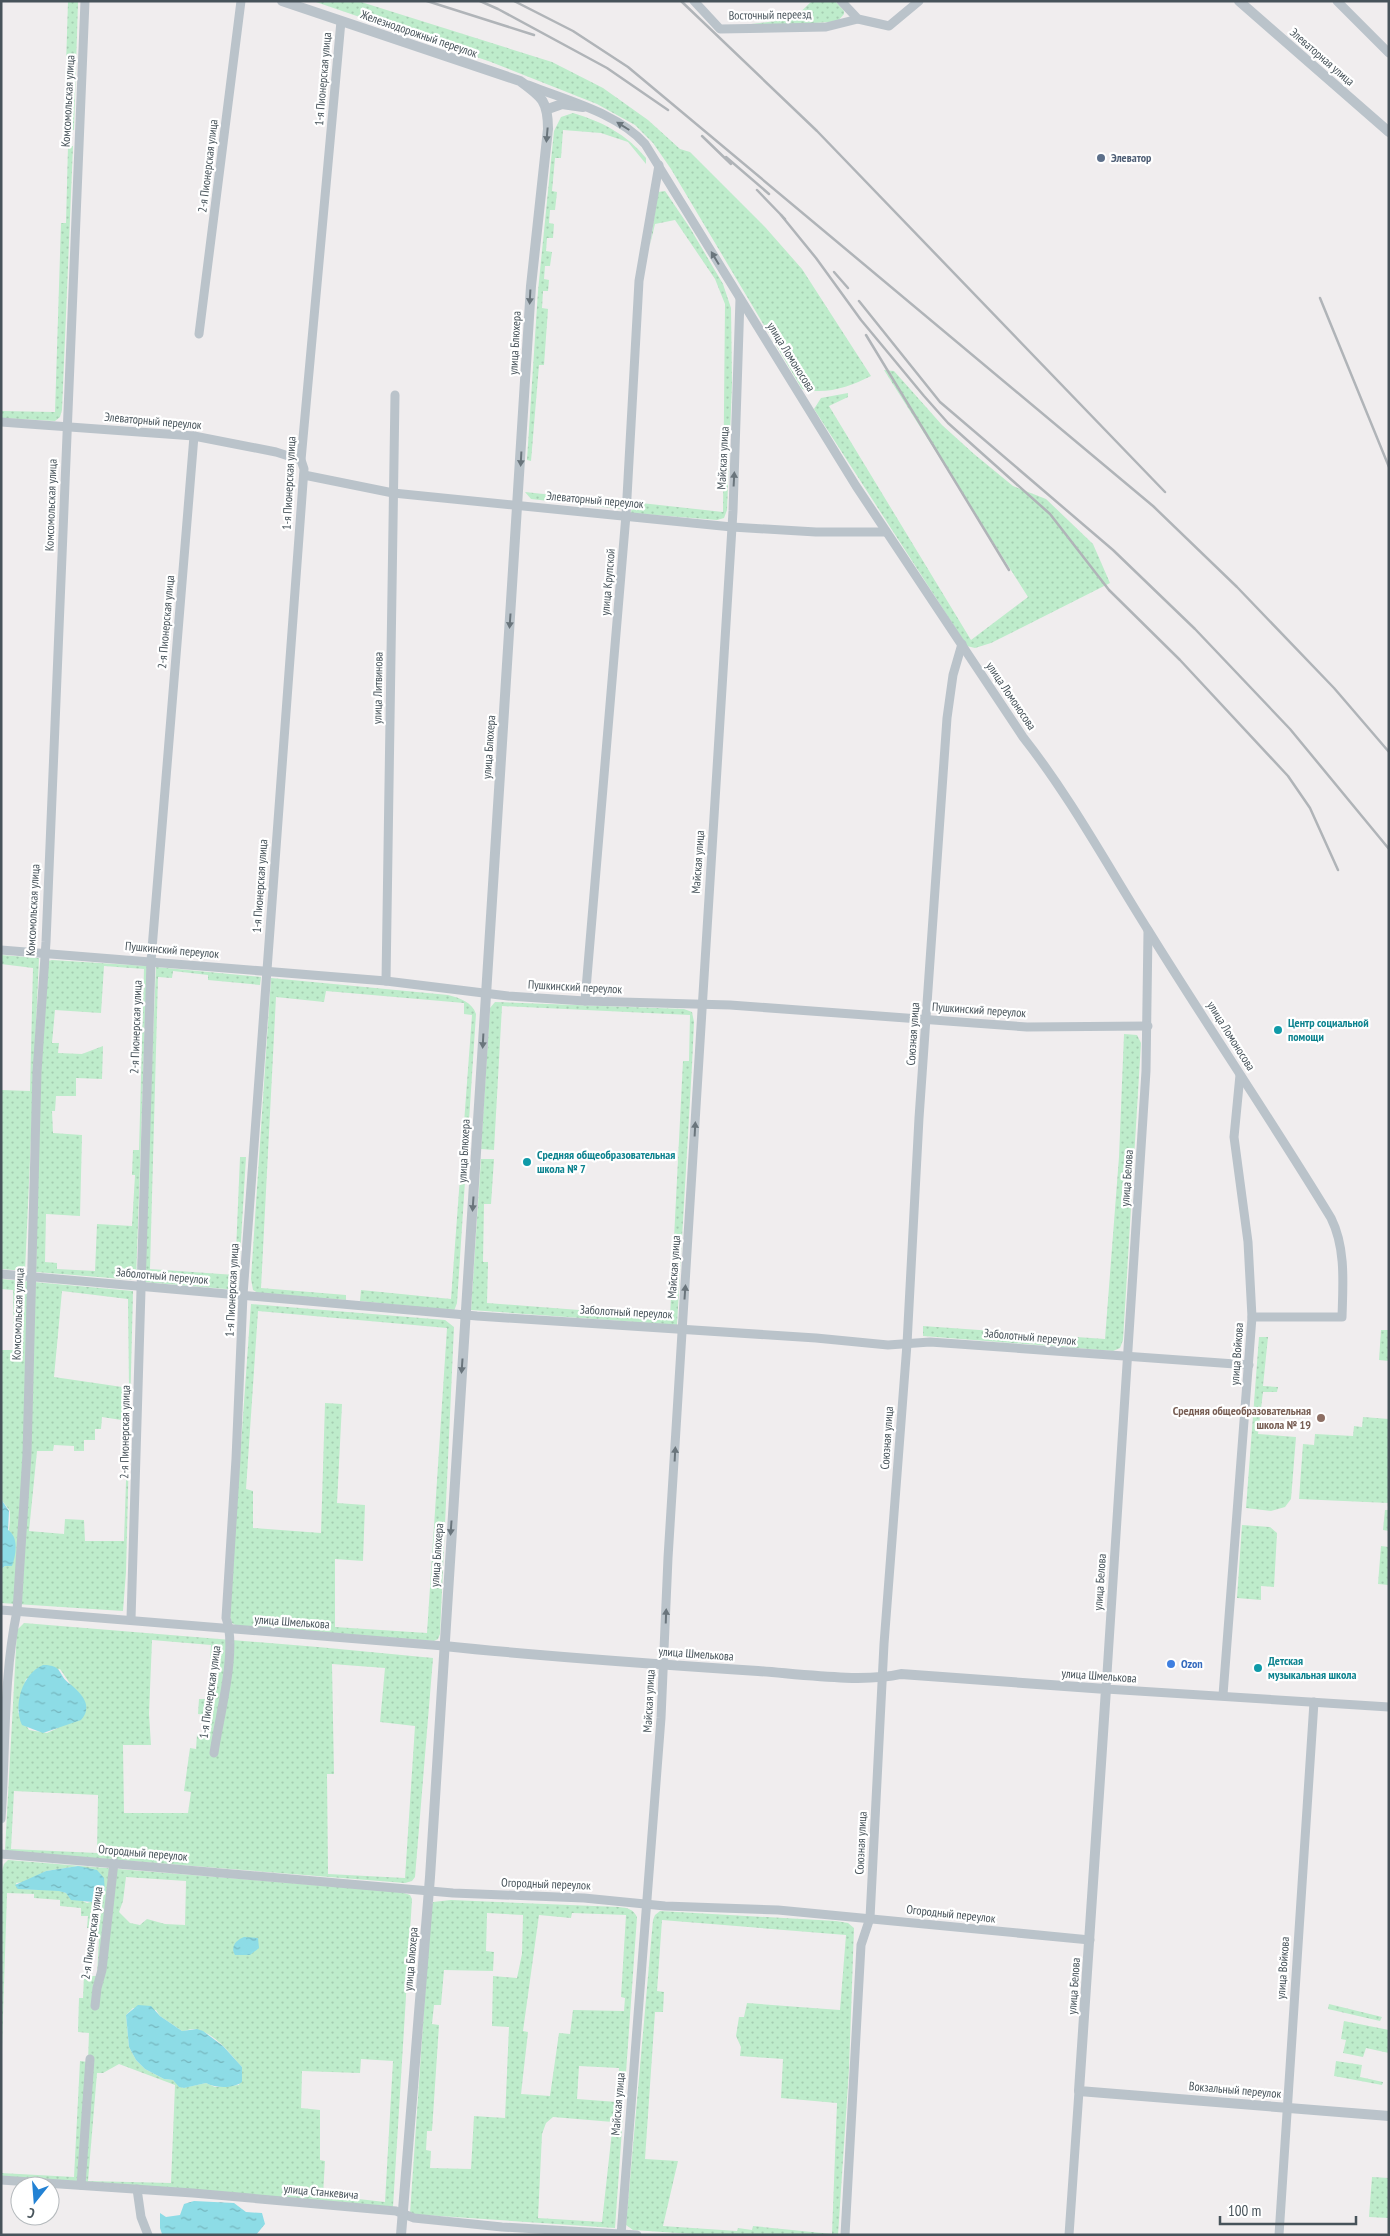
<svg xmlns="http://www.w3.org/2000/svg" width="1390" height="2236" viewBox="0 0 1390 2236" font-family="'PT Sans Narrow',sans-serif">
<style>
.green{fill:url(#green-dots);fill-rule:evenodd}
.water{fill:url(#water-ripples)}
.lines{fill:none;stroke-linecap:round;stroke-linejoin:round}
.minor{stroke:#bac3ca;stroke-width:9}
.tertiary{stroke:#bac3ca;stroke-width:10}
.rail{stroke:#b0b4b8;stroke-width:2.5}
.oneway{fill:#6a757c}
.service-dot{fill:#5c6f8a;stroke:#fff;stroke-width:2}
.culture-dot{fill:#0f9aa8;stroke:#fff;stroke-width:2}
.education-dot{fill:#8d6e63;stroke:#fff;stroke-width:2}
.shop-dot{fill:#3f7fe0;stroke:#fff;stroke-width:2}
.labels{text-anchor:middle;stroke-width:4.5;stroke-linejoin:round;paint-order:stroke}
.street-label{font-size:12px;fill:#47535a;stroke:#fff}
.service-label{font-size:12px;font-weight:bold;fill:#4e5e75;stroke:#fff;text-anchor:start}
.culture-label{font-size:12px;font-weight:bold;fill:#0d838f;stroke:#fff;text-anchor:start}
.education-label{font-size:12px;font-weight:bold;fill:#785e54;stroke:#fff;text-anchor:end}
.shop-label{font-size:12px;font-weight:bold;fill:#366cbe;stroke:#fff;text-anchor:start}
</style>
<defs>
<pattern id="green-dots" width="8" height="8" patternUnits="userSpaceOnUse" patternTransform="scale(1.25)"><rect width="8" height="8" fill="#beeccb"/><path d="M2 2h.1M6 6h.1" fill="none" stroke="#a5ccb1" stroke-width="1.8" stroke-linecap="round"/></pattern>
<pattern id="water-ripples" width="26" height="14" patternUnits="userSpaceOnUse" patternTransform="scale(1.25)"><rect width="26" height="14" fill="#8ddce6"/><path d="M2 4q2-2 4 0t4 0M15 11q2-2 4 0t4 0" fill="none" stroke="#75b5bd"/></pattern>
</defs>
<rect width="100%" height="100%" fill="#f0edee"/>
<!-- green -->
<g class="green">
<path d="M68 1H78L74 130 64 129Z"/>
<path d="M313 1H358L552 62 603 88 648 120 680 149 690 152 765 227 802 269 871 376C849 387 826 395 802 389L671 169 653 143 635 125 597 104 491 62Z"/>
<path d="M812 1H835L844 11V14L838 21 830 22 738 28 735 26 793 19Z"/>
<path d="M573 113C603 122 626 134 646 158V164L628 142 601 133 563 130 561 158H555L552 191 557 192 555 210H550L549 223 554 224 553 238H547L546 251 552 252 550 266H545L544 279 549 280 548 291H543L542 308 548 309 544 365H539L531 461 527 460 538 291 554 131 561 117Z"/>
<path d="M68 146H73L62 410 60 417 55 421 1 418V411L55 412 61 223H66Z"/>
<path d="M665 191 690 228 723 284 731 308 732 384 727 510 724 518 717 520 631 513 632 502 723 512 725 304 715 279 675 220 655 224 650 245 658 192Z"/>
<path d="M884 370 894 371 942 425 974 454 1013 486 1046 499 1093 544 1110 583 991 643 975 648 967 646 814 409 821 398 848 393V397L829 406 971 640 1028 597Z"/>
<path d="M525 492 589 499V503L621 507V509L531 499Z"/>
<path d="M1 955 39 958 25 1271 1 1269V1090L30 1091 33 968 1 964Z"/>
<path d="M52 960 147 966 136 1280 36 1272 39 1097 48 961ZM104 966 144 969 139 1150H133L132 1175H135L132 1226 97 1224 95 1271 57 1269V1263L45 1262 46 1214 80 1216 82 1135 53 1133 52 1111H55L56 1096H76V1078L102 1079 103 1046 82 1054 58 1053 59 1043H52L55 1010 101 1013Z"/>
<path d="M156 967 261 977 260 985 208 980V975L173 971 172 978 158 977 150 1269 235 1275 240 1157H246L238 1290 143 1282Z"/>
<path d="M271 978 448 995C460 998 472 1002 476 1014L457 1303 454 1311 360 1301 361 1290 451 1299 472 1015 464 1014V1003L326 991 324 1002 276 997 261 1288 346 1295V1300L258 1293 253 1290 251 1279Z"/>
<path d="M495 1002 684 1009 692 1012 694 1022 692 1065 677 1325 471 1310 481 1159H494L491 1204H484L483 1262H488L487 1303 670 1317 683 1061H689L690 1015 502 1006 494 1150 481 1149 490 1008Z"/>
<path d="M1124 1034 1137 1035 1141 1043 1123 1340 1120 1348 1113 1351 923 1336V1326L1105 1339 1119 1157Z"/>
<path d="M1 1279 133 1291 126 1572 123 1611 1 1603V1569L5 1566 10 1521V1511L1 1499V1350H14L13 1290 1 1289ZM62 1291 128 1299 129 1388 54 1377ZM102 1417 128 1421 124 1541H85L84 1520 65 1519 64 1534 29 1531 37 1451H53L54 1445 74 1446V1451H84V1440H95V1429H101Z"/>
<path d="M251 1304 445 1320 454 1327 440 1634 438 1639 434 1641 237 1626 232 1623 229 1613ZM258 1311 447 1328 427 1633 335 1627V1559L363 1561 365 1505 337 1503 342 1404 325 1403 321 1533 253 1528V1491L246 1489Z"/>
<path d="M1381 1330H1389V1361L1379 1360Z"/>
<path d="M1259 1337H1268L1263 1386 1278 1387 1277 1392H1263L1258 1434 1296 1437 1291 1499 1285 1507 1271 1511 1246 1508Z"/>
<path d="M1363 1417 1389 1419V1503L1299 1499 1303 1444 1314 1445 1315 1434 1353 1436 1354 1426 1362 1427Z"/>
<path d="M1385 1510H1389V1531L1383 1530Z"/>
<path d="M1242 1525 1270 1527 1277 1533 1274 1587 1261 1586V1600L1237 1598Z"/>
<path d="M1381 1546 1389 1547V1585L1378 1584Z"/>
<path d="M24 1623 318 1647 433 1658 415 1877 412 1881 405 1883 5 1851 17 1630ZM152 1640 211 1645 208 1699H199L198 1714 206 1715 205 1734H197L196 1749 190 1748 184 1791 191 1792 188 1813H124L123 1745H151L149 1714ZM332 1664 385 1668 380 1722 415 1726 405 1878 328 1874 327 1774H334ZM60 1669 71 1685 58 1728 47 1733 29 1730 18 1712 26 1679ZM14 1791 98 1795 97 1853 11 1849Z"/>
<path d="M8 1860 401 1892 410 1895 412 1899 393 2207 1 2177V2173L74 2177 80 2061 88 2062 89 2033 78 2032 79 1998H83L84 1976H97L99 1939 93 1938V1929L87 1928 88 1916H81V1908L60 1906V1900L34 1898V1894L7 1893 1 2077V1874L4 1864ZM78 1866 105 1893 97 1900 87 1903 59 1890 18 1889 16 1883 25 1882 46 1871ZM126 1877 186 1881 185 1925 165 1924 147 1919 140 1925 130 1923 119 1912 123 1901ZM133 2008 156 2010 160 2016 182 2031C186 2031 189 2029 193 2029 214 2031 229 2053 242 2067L239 2085 215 2087 206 2083 183 2088 173 2080 164 2079 145 2069 136 2060 129 2047 126 2015ZM361 2059 393 2061 385 2202 323 2195 325 2161 320 2160V2110L301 2108 302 2071 360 2073ZM119 2064 175 2085 171 2183 88 2181 97 2073H103Z"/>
<path d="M451 1900 619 1907C628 1908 633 1909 637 1917L615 2228 410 2214 431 1907 433 1902ZM487 1913 523 1915 522 1954 517 1978 493 1976 492 2026 509 2027 505 2118 474 2116 471 2169 430 2168 431 2151 426 2150 427 2131H432L439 2025 432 2024 434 2005H441L444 1970 493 1971 494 1952 486 1951ZM572 1913 626 1915 621 1997 625 1998 624 2011 573 2010 570 2034 559 2033 550 2096 521 2094 528 2032 523 2031 539 1915 571 1918ZM579 2066 619 2068 617 2102 577 2099ZM553 2117 613 2122 602 2222 538 2218 542 2134 546 2123Z"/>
<path d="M660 1911 836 1921 848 1923 854 1928 849 2069 838 2235H708L633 2230 626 2225 653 1920 655 1915ZM662 1920 846 1935 840 2010 747 2003 744 2017H739L736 2036 741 2047 740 2056 783 2059 781 2098 837 2103 832 2234 753 2226 752 2230 738 2228 737 2231 663 2226 678 2161 645 2159 655 2012H663L664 1992 657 1991Z"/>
<path d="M1329 2004 1382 2017 1380 2021 1328 2009Z"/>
<path d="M1344 2021 1389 2030V2053L1366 2048 1363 2057 1343 2053 1346 2040 1341 2039Z"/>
<path d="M1336 2061 1362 2065 1360 2077 1383 2082 1382 2085 1334 2076Z"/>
<path d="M1372 2177 1389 2178V2218L1369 2217Z"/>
</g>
<!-- water -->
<g class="water">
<path d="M1 1499 9 1511 8 1530C19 1537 16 1555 12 1566H5L1 1569Z"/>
<path d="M43 1665C64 1665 57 1675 70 1684 81 1693 94 1706 81 1720L43 1733 22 1725C13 1705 22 1674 43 1665Z"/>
<path d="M78 1866 97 1870 104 1878 105 1893 93 1902 71 1900 66 1893 59 1891 18 1889 15 1885 46 1871Z"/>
<path d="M244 1937 258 1938 259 1948 250 1955H235C230 1947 236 1940 244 1937Z"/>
<path d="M138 2005 151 2006 160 2016 182 2031 197 2029 203 2031 223 2046 242 2067V2082C233 2089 215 2088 206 2083L184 2088 179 2087 173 2080 164 2079 145 2069 136 2060 129 2047 126 2015Z"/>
<path d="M194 2201 234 2203 246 2212 262 2213 265 2224 256 2235 162 2234 160 2228V2213L166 2217 180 2215 184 2204Z"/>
</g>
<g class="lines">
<!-- minor -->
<g class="minor">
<path d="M694 1 720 29 826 27 858 19"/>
<path d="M841 1 858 19 889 26 919 1"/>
<path d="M1337 1 1389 53"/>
<path d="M528 85C565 100 618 113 645 144L856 486 1023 737C1071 798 1107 865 1148 930 1208 1027 1272 1121 1331 1218 1346 1248 1343 1284 1342 1317H1252"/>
<path d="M199 334 241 1"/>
<path d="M1 422 194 436 276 452 301 460"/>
<path d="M304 475 393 493 732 527 816 532H886"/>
<path d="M1148 931 1146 1071 1106 1689 1389 1707"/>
<path d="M1 950 386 981 508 996 585 1001 730 1005 1027 1027 1148 1026"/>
<path d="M386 981 395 395"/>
<path d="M585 1001 626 515 639 281 659 165"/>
<path d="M1 1274 477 1316 816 1338 888 1345 930 1342 1249 1365"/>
<path d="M1 1610 444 1646"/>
<path d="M131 1619 151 961 194 436"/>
<path d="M1223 1695 1252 1317 1248 1242 1234 1137 1240 1075"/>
<path d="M214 1753C219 1717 238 1649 226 1618L236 1459 243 1295 304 469 301 460 341 21"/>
<path d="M1 1819C6 1750 3 1678 17 1611L27 1454 37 1072 46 942 85 1"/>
<path d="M1 1854 453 1893 584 1898 665 1906 778 1910 1090 1940"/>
<path d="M95 2006 97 1988 102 1970 114 1862"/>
<path d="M1 2180 193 2193 396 2211 414 2218 502 2227 637 2235"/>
<path d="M81 2185 90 2059"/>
<path d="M137 2189 141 2217 148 2235"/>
<path d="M621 2235 661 1718 668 1558 733 511 740 299"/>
<path d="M845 2235 861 1945 870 1918 884 1644 907 1344 919 1118 947 718 953 675 962 644"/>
<path d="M1069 2235 1079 2091"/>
<path d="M1279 2235 1314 1702"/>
</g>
<!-- tertiary -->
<g class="tertiary">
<path d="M282 1 520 81C542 97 548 101 548 129L531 286 430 1877 401 2235"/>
<path d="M1239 1 1389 132"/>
<path d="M548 109 562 104 583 107"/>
<path d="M444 1646C548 1657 653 1664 758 1671 799 1674 862 1683 901 1674L1106 1689 1079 2091 1389 2116"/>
</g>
<!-- rail -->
<g class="rail">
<path d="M427 1 534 35"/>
<path d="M480 1 498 9 607 68 668 110"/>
<path d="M514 1 573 31 628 67 1153 506 1237 587 1334 688 1389 752"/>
<path d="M681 1 817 131 1165 492"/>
<path d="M702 136 731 164"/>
<path d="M726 157 769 194"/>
<path d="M757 190 785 219"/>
<path d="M781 215 816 258 861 320 924 396 948 423 1050 514 1109 590 1180 660 1288 776 1310 808 1338 870"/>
<path d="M834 272 848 288"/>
<path d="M1320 298 1389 467"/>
<path d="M859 301 940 402 1113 550 1195 629 1290 729 1389 849"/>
<path d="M866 335 1009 570"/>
</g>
</g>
<!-- one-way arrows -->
<defs><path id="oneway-solid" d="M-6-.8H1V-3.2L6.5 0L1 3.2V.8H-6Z" transform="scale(1.25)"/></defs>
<g class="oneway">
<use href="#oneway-solid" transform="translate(623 126) rotate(-148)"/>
<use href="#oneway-solid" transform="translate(547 135) rotate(95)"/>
<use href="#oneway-solid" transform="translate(715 258) rotate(-121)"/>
<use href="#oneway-solid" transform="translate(530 297) rotate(93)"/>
<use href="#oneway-solid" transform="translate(521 459) rotate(93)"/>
<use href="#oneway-solid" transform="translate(734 479) rotate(-87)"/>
<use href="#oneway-solid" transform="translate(510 621) rotate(94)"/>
<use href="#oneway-solid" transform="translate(483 1041) rotate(93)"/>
<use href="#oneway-solid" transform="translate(695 1129) rotate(-87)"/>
<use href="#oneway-solid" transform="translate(473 1204) rotate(94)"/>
<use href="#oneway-solid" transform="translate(685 1292) rotate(-86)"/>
<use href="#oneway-solid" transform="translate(462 1366) rotate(94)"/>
<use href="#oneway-solid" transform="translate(675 1454) rotate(-87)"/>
<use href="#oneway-solid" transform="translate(451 1528) rotate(94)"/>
<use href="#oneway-solid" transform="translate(666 1616) rotate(-88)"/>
</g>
<!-- markers -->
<circle class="service-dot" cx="1101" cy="158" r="5"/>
<g class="culture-dot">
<circle cx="1278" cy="1030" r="5"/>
<circle cx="527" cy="1162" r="5"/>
<circle cx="1258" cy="1668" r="5"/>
</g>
<circle class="education-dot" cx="1321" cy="1418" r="5"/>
<circle class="shop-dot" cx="1171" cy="1664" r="5"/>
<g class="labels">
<!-- street labels -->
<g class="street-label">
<text transform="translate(770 15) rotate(-1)" y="4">Восточный переезд</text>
<text transform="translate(419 34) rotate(19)" y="4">Железнодорожный переулок</text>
<text transform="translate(1322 57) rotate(41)" y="4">Элеваторная улица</text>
<text transform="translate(323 79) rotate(-85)" y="4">1-я Пионерская улица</text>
<text transform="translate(68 101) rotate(-87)" y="4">Комсомольская улица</text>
<text transform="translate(208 166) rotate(-83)" y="4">2-я Пионерская улица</text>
<text transform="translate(515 343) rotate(-87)" y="4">улица Блюхера</text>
<text transform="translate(791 357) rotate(58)" y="4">улица Ломоносова</text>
<text transform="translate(153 421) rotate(5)" y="4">Элеваторный переулок</text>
<text transform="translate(723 458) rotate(-87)" y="4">Майская улица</text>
<text transform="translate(289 483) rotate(-87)" y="4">1-я Пионерская улица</text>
<text transform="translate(595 500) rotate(5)" y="4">Элеваторный переулок</text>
<text transform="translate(51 505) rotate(-88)" y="4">Комсомольская улица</text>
<text transform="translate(608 582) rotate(-85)" y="4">улица Крупской</text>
<text transform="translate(166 622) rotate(-85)" y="4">2-я Пионерская улица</text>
<text transform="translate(378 688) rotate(-89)" y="4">улица Литвинова</text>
<text transform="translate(1011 696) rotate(56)" y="4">улица Ломоносова</text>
<text transform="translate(489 747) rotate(-86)" y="4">улица Блюхера</text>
<text transform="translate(698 862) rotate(-86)" y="4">Майская улица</text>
<text transform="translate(260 886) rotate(-86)" y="4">1-я Пионерская улица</text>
<text transform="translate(33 910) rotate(-87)" y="4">Комсомольская улица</text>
<text transform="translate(172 950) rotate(5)" y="4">Пушкинский переулок</text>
<text transform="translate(575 987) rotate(3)" y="4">Пушкинский переулок</text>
<text transform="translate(979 1010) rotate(4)" y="4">Пушкинский переулок</text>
<text transform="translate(136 1027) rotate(-88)" y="4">2-я Пионерская улица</text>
<text transform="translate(913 1034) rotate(-86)" y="4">Союзная улица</text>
<text transform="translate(1231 1036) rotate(58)" y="4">улица Ломоносова</text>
<text transform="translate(464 1151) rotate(-87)" y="4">улица Блюхера</text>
<text transform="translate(1127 1178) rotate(-86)" y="4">улица Белова</text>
<text transform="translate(674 1267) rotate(-86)" y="4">Майская улица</text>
<text transform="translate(162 1276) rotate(5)" y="4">Заболотный переулок</text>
<text transform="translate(232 1290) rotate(-87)" y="4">1-я Пионерская улица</text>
<text transform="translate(626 1312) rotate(3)" y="4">Заболотный переулок</text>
<text transform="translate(18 1314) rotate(-88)" y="4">Комсомольская улица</text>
<text transform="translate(1030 1337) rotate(5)" y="4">Заболотный переулок</text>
<text transform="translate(1237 1354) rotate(-86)" y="4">улица Войкова</text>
<text transform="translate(125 1432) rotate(-89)" y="4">2-я Пионерская улица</text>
<text transform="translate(887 1438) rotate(-86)" y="4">Союзная улица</text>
<text transform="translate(437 1555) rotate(-86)" y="4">улица Блюхера</text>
<text transform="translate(1100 1582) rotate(-86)" y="4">улица Белова</text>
<text transform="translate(292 1622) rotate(4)" y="4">улица Шмелькова</text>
<text transform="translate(696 1654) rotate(4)" y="4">улица Шмелькова</text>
<text transform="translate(1099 1676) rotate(4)" y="4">улица Шмелькова</text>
<text transform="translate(210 1692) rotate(-82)" y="4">1-я Пионерская улица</text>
<text transform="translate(649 1701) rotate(-87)" y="4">Майская улица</text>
<text transform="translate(861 1843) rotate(-87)" y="4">Союзная улица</text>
<text transform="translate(143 1853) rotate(5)" y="4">Огородный переулок</text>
<text transform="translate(546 1884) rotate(2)" y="4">Огородный переулок</text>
<text transform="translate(951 1914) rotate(6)" y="4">Огородный переулок</text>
<text transform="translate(92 1933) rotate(-82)" y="4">2-я Пионерская улица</text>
<text transform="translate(411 1959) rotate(-85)" y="4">улица Блюхера</text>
<text transform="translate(1283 1968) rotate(-86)" y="4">улица Войкова</text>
<text transform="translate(1074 1986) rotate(-86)" y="4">улица Белова</text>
<text transform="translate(1235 2090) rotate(5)" y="4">Вокзальный переулок</text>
<text transform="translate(618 2104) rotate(-85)" y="4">Майская улица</text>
<text transform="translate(321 2192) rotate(5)" y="4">улица Станкевича</text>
</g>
<!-- service labels -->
<g class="service-label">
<text x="1111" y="162">Элеватор</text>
</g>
<!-- culture labels -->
<g class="culture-label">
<text x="1288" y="1027">Центр социальной<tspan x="1288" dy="14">помощи</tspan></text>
<text x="537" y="1159">Средняя общеобразовательная<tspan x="537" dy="14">школа № 7</tspan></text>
<text x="1268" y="1665">Детская<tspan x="1268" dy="14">музыкальная школа</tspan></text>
</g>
<!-- education labels -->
<g class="education-label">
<text x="1311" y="1415">Средняя общеобразовательная<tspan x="1311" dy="14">школа № 19</tspan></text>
</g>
<!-- shop labels -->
<g class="shop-label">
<text x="1181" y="1668">Ozon</text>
</g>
</g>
<!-- border -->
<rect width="1390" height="2236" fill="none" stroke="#47535a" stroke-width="5"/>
<!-- north arrow -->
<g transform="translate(35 2201) rotate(197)"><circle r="24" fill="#ffffff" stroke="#b5babd"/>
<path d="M0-4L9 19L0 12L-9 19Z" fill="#2382d4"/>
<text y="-8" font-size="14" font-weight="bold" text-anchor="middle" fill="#47535a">С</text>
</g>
<!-- scale -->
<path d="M1220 2216v8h136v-8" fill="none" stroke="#47535a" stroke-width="2.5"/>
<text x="1228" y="2216" font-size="15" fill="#47535a" stroke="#ffffff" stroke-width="4" paint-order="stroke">100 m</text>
</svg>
